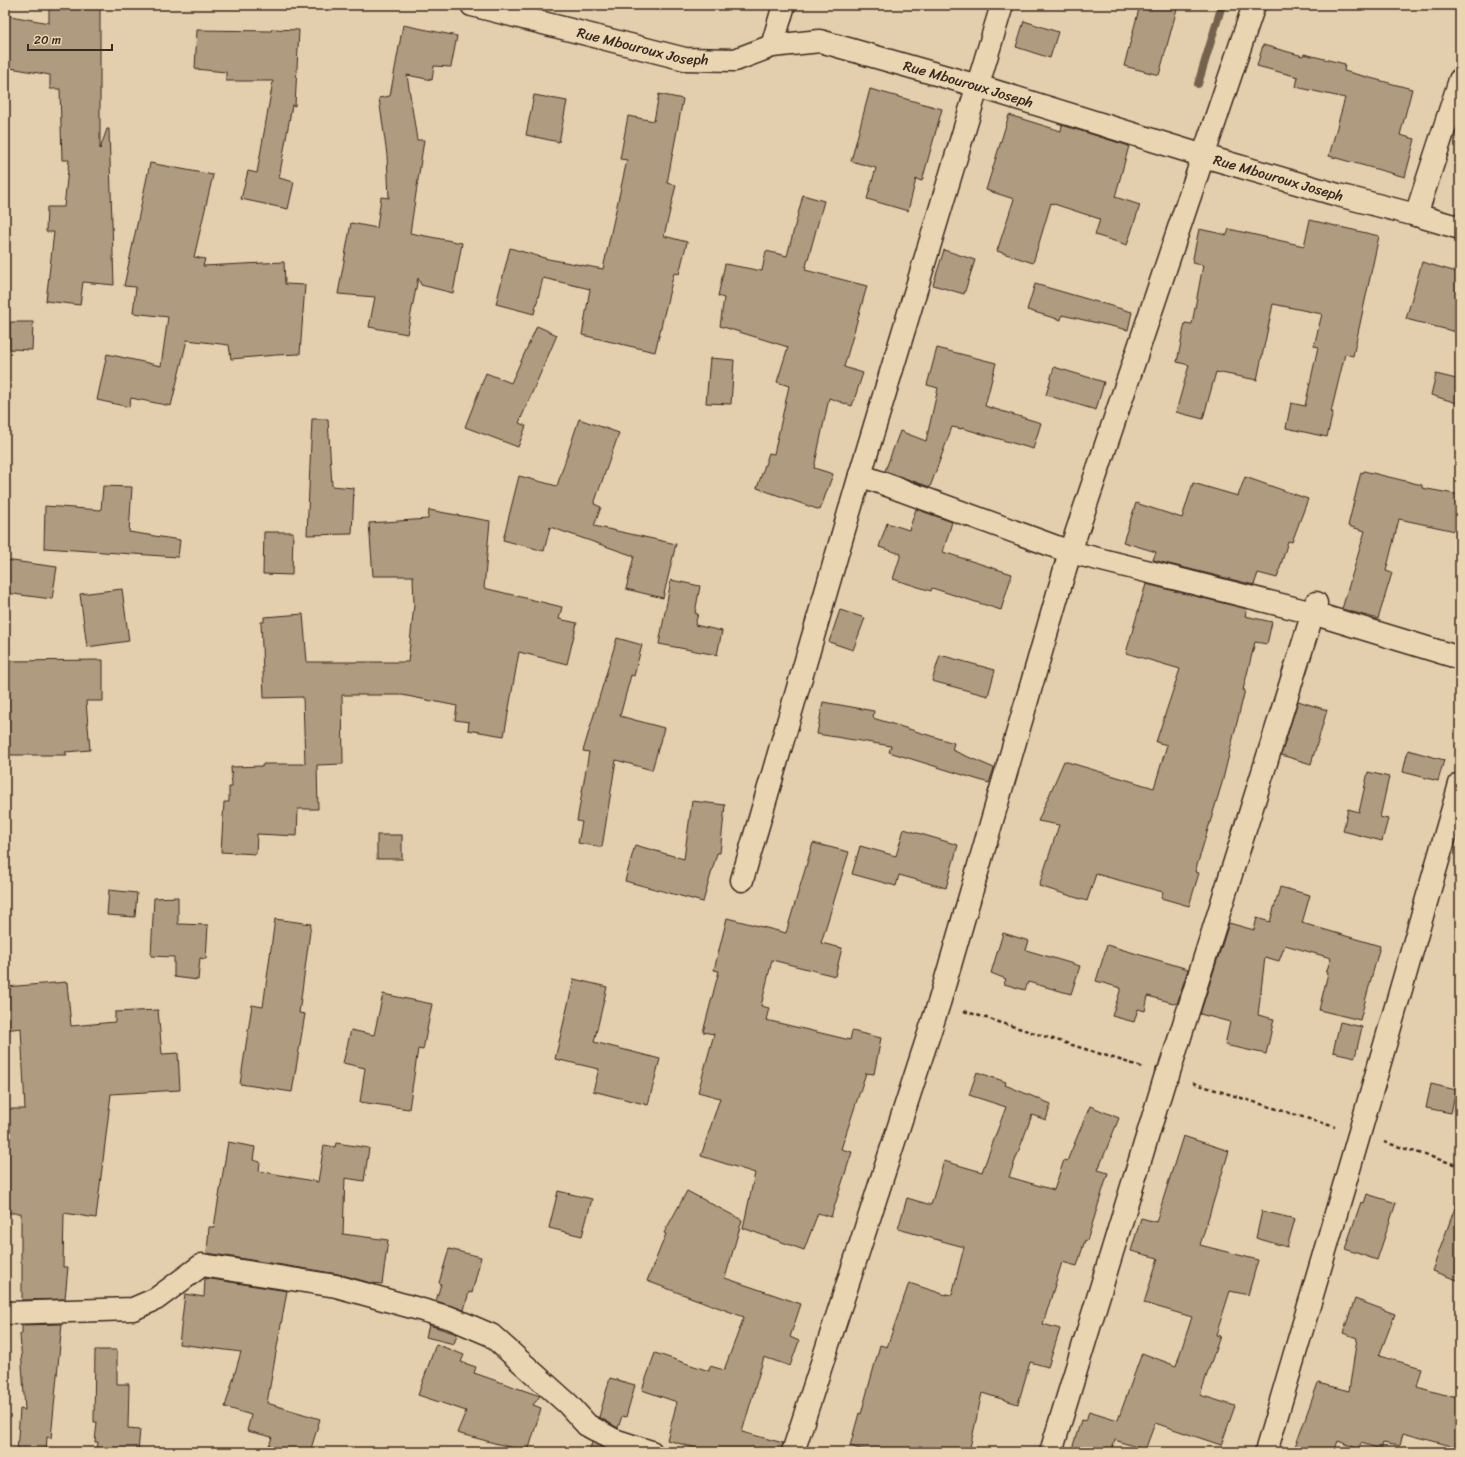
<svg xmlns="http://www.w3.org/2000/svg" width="1465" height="1457" viewBox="0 0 1465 1457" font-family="Sriracha,sans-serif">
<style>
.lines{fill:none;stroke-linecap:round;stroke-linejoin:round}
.stream{stroke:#74624e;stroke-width:8}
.building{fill:#af9b80;stroke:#3b2a1e}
.minor-casing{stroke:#3b2a1e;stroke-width:25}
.path{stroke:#3b2a1e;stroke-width:2.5;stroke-dasharray:4 3;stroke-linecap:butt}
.minor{stroke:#ead5b3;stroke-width:22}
.labels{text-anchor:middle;stroke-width:3;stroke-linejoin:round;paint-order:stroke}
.street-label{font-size:14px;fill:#3b2a1e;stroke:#ead5b3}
</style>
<rect width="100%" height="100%" fill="#e3cead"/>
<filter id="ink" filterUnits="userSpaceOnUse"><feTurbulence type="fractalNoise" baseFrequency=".025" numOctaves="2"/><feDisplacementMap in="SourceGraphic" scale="8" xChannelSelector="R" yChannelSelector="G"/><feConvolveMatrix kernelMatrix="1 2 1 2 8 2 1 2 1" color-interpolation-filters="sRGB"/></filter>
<g filter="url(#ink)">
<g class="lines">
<!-- stream -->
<path class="stream" d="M1198 84 1222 5"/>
</g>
<!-- building -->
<g class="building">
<path d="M49 5H100V149L107 129H109L114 285 83 282 80 305 46 301 54 232H46L47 207H64L69 160H62L60 89H50V75L5 67V15L49 23Z"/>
<path d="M1140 5H1178L1159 75 1124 66Z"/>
<path d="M1024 21 1058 32 1050 58 1016 47Z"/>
<path d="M403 25 457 36 451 67 434 66 432 80 407 75 417 140H424L410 233 462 243 453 293 421 285 418 278 407 334 369 327 375 297 338 294 351 223 377 228 381 197 389 198 387 155 379 98 390 96Z"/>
<path d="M272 29 299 30 295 106 292 105 279 178 294 182 288 209 241 199 248 171 257 173 273 81H226V72L195 69 197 30 271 31Z"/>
<path d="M1263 45 1303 56 1304 54 1345 64 1344 71 1412 89 1400 135 1415 139 1405 177 1329 156 1345 98 1296 87 1298 77 1257 66Z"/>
<path d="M870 89 942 109 922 181 916 179 908 211 867 199 876 168 851 161Z"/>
<path d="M659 94 683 99 667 183 676 185 664 236 687 242 679 274 674 273 655 352 582 335 590 289 543 278 534 314 496 304 510 248 548 259 603 269 627 160 620 159 628 116 654 121Z"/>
<path d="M534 95 567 101 559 142 526 135Z"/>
<path d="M1009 115 1061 131 1062 125 1129 146 1115 197 1140 205 1127 245 1095 235 1100 219 1051 203 1033 263 997 251 1014 199 986 190Z"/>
<path d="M150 163 213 175 194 257 205 259 203 266 284 262 285 284 305 285 300 354 276 355 231 359 229 345 187 340 171 406 131 398 129 407 97 400 107 354 161 366 168 317 133 313 136 287 124 286Z"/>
<path d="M803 195 824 201 805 270 867 286 844 367 863 373 852 406 829 398 814 468 833 474 820 510 757 488 769 453 774 454 789 386 777 382 788 347 720 326 724 298 718 296 725 264 762 271 766 251 787 256Z"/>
<path d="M1310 220 1379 236 1353 356 1345 354 1331 412H1333L1327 437 1286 428 1291 403 1305 406 1318 347 1314 346 1322 314 1273 304 1257 380 1216 372 1203 419 1176 412 1189 365 1177 362 1185 323 1192 324 1203 265 1192 263 1199 229 1227 235 1229 229 1304 246Z"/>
<path d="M944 250 975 260 964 294 933 285Z"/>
<path d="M1422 262 1460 273V333L1406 319Z"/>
<path d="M1035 284 1132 312 1128 330 1062 315 1061 320 1027 310Z"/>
<path d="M10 322H33L32 350 10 349Z"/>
<path d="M537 326 557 335 519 423 526 426 518 447 465 427 486 373 511 383Z"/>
<path d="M937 348 996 363 985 406 1041 423 1033 449 962 428V429L952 427 930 487 885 471 900 431 926 441 938 388 927 385Z"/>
<path d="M710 358 734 360 731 404 706 403Z"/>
<path d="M1054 367 1104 382 1096 410 1046 395Z"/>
<path d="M1436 374 1460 380V404L1431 395Z"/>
<path d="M312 419H328L332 486 354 488 352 534 307 535Z"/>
<path d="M579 419 619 433 594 504 601 507 594 526 676 544 663 598 626 589 634 556 550 527 544 551 503 540 519 476 557 486Z"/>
<path d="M1364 471 1422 485V488L1460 495V532L1399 519 1386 571 1392 573 1378 619 1342 609 1365 531 1348 526 1361 472 1363 473Z"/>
<path d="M1245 477 1308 499 1292 542 1288 541 1277 578 1258 573 1254 585 1153 560 1156 552 1123 542 1136 503 1182 518 1193 483 1238 496Z"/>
<path d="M103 486 132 487 129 532 180 540 178 557 44 548 45 506 101 510Z"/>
<path d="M916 509 952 522 943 552 1012 574 1001 610 932 588 931 591 893 579 901 554 879 547 887 523 909 530Z"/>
<path d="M429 510 490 521 484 588 562 607 559 619 577 623 567 664 519 652 504 736 468 730 469 722 455 720 457 706 402 695H342L343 764 317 765 318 809H298L297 836 257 834 256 854 221 852 224 802H229V787H232L231 767 263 766V764H305L303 697 264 698 261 622H264V617L303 614 307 662H408L414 605 413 576H373L369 523 428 519Z"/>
<path d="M264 532H293L292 575 263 574Z"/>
<path d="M5 560 57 567 52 599 5 593Z"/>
<path d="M671 580 700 586 695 613 698 614 695 625 722 631 717 655 659 644Z"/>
<path d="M1146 584 1247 609 1245 616 1272 622 1267 644 1255 642 1243 690H1245L1222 783 1195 872 1199 873 1189 906 1161 898 1163 892 1096 874 1087 901 1039 886 1059 825 1038 821 1064 761 1154 788 1167 745 1156 742 1180 669 1126 653Z"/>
<path d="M122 589 129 641 87 647 80 594Z"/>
<path d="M840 610 865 618 853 650 829 642Z"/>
<path d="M617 638 642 645 634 676 631 675 620 716 664 728 652 770 616 760 602 847 578 843 582 822 577 821 589 752 583 751Z"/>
<path d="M940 655 995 670 988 696 932 681Z"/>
<path d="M103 660V701H86L90 750 65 752 67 755H5V661Z"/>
<path d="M1298 701 1327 710 1311 764 1281 755Z"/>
<path d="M823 702 874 711 873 718 954 743 952 750 994 768 989 783 889 752 891 746 817 734Z"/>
<path d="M1408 750 1444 760 1438 781 1403 772Z"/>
<path d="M1368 772 1389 777 1380 817 1388 819 1382 841 1343 831 1348 809 1359 812Z"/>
<path d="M692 801 725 805 720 853H717L703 902 625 881 635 845 684 859Z"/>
<path d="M904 829 958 845 946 888 899 875 896 886 852 874 860 846 896 856Z"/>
<rect x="377" y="835" width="25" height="24"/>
<path d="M813 843 849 852 821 943 842 948 835 976 772 960 761 1006 769 1008 766 1020 850 1040 852 1031 881 1038 874 1074 866 1073 841 1149 852 1152 831 1217 818 1213 804 1250 743 1228 755 1173 701 1156 720 1098 698 1092 714 1034 703 1032 719 971 714 970 727 918 786 933Z"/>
<path d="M1280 887 1310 895 1302 923 1380 946 1360 1020 1319 1010 1328 973H1326L1331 958 1285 945 1279 961 1265 957 1258 1015 1274 1019 1266 1054 1225 1045 1230 1022 1200 1014 1229 923 1254 930 1257 918 1270 922Z"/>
<path d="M109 890 137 893 135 917 107 915Z"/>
<path d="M178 897V924L208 925 206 959 200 958 198 980 174 977V957L151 956 154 898Z"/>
<path d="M275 919 311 924 299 1013 305 1014 292 1092 240 1084 252 1005 263 1007Z"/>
<path d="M1003 933 1029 941 1026 950 1080 966 1071 994 1028 982 1025 990 1004 984 1006 979 991 973Z"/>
<path d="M1107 945 1188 969 1177 1004 1148 996 1145 1011 1138 1009 1134 1022 1112 1016 1121 988 1096 981Z"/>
<path d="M574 979 607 987 594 1042 660 1059 648 1105 593 1091 599 1069 555 1059Z"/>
<path d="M67 982 71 1026 115 1022V1012L158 1010 162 1054 178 1053 180 1090 111 1094 96 1218 64 1213 63 1267H68L65 1299 22 1300V1263H21V1213H5V1109H25L21 1028 5 1030V987Z"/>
<path d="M383 994 432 1004 423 1050 418 1049 409 1109 360 1102 365 1068 343 1063 351 1030 374 1035Z"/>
<path d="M1340 1022 1362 1027 1355 1057 1333 1052Z"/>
<path d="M977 1072 1006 1082 1005 1085 1051 1104 1046 1120 1032 1115 1009 1177 1054 1190 1064 1160 1067 1161 1090 1106 1119 1118 1098 1170 1108 1173 1087 1241 1085 1240 1077 1266 1062 1262 1043 1324 1060 1329 1048 1367 1030 1362 1018 1404 982 1393 969 1452H870L850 1446 859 1413 861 1414 880 1345 887 1347 909 1283 946 1295V1294L952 1295 964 1247 898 1229 907 1198 931 1205 944 1161 982 1172 1006 1107 969 1095Z"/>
<path d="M1431 1084 1456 1090 1451 1113 1426 1108Z"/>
<path d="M1183 1136 1229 1151 1200 1245 1258 1260 1248 1295 1230 1291 1216 1335 1220 1336 1200 1395 1235 1406 1221 1445 1155 1423 1145 1450 1115 1440 1112 1452H1071L1081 1420 1086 1421 1089 1411 1118 1420 1142 1353 1176 1366 1192 1317 1144 1303 1158 1258 1131 1251 1141 1218 1156 1222Z"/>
<path d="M228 1142 255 1147 253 1160 260 1162 259 1171 318 1182 324 1145 335 1147 336 1143 369 1148 364 1181 345 1178 343 1234 388 1240 382 1284 371 1283 338 1274 207 1253 209 1227H214Z"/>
<path d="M558 1191 592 1199 582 1236 549 1228Z"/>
<path d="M687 1191 742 1220 725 1278 801 1304 790 1337 799 1341 790 1366 764 1357 742 1432 783 1443 781 1452H710L667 1440 677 1402 642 1390 655 1353 709 1371 710 1366 724 1370 744 1317 647 1281 666 1234 664 1233Z"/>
<path d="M1367 1194 1396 1203 1377 1260 1345 1249 1361 1202 1364 1203Z"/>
<path d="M1457 1202H1460V1281L1432 1271Z"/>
<path d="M1262 1211 1295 1219 1287 1247 1256 1238Z"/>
<path d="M449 1249 481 1257 472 1293 469 1292 464 1310 436 1301 441 1284 439 1283Z"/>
<path d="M205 1278 287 1291 267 1403 320 1419 310 1452H267L272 1437 247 1431 251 1415 225 1407 241 1352 179 1344 185 1294 204 1297Z"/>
<path d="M1355 1299 1395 1314 1379 1356 1422 1368 1417 1387 1460 1399V1427L1455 1447 1403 1433 1400 1446 1383 1443 1381 1449 1361 1443 1359 1449 1338 1441 1334 1452H1293L1318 1383 1349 1391 1357 1338 1343 1333Z"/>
<path d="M62 1324 51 1438 47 1437 46 1452H17L20 1409 25 1410 20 1334H22V1325Z"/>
<path d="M429 1325 457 1334 454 1344 426 1337Z"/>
<path d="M436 1344 464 1355 461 1362 476 1367 474 1373 540 1396 533 1405 541 1408 528 1452 457 1433 466 1411 418 1395Z"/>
<path d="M95 1350H117V1384H129L128 1428 140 1429 138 1452H97L98 1442H95L97 1422H94Z"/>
<path d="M610 1378 635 1385 626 1417 622 1416 618 1428 599 1417Z"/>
<path d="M592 1442 608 1451 610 1452H589Z"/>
</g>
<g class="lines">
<!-- minor casing -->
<g class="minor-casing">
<g id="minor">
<path id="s1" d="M472 5 685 59 735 60 772 46 820 41 978 86 1204 156 1338 195 1416 215 1460 228"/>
<path d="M772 46 784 5"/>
<path d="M1416 215 1460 80"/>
<path d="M860 475 1070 552 1309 612 1460 658"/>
<path d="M742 880 860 475 1002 5"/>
<path d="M1168 1075 1316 603"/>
<path d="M5 1313 133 1309 156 1299 202 1265 336 1286 451 1318 491 1335 568 1404 587 1425 614 1440 651 1452"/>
<path d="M793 1452 939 1003 1070 552 1254 5"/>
<path d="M1051 1452 1166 1075"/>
<path d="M1266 1452 1359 1135 1460 784"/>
</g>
</g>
<!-- path -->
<g class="path">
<path d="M964 1011 1142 1067"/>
<path d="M1193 1083 1335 1127"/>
<path d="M1384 1142 1460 1166"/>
</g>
<!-- minor -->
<use href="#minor" class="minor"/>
</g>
</g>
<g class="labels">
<!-- street labels -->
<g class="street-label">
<text dy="5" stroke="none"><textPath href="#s1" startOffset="176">Rue Mbouroux Joseph</textPath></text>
<text dy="5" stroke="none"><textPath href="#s1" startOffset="512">Rue Mbouroux Joseph</textPath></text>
<text dy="5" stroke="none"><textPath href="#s1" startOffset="836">Rue Mbouroux Joseph</textPath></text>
</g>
</g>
<!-- margin -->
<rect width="1465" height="1457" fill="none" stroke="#ead5b3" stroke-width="20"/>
<rect x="10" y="10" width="1445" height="1437" fill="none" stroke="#3b2a1e" stroke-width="1.5" filter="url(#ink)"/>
<!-- scale -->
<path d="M28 44v6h84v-6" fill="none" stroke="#3b2a1e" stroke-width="2"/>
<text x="34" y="44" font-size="12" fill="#3b2a1e" stroke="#ead5b3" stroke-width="3" paint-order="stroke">20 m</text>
</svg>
